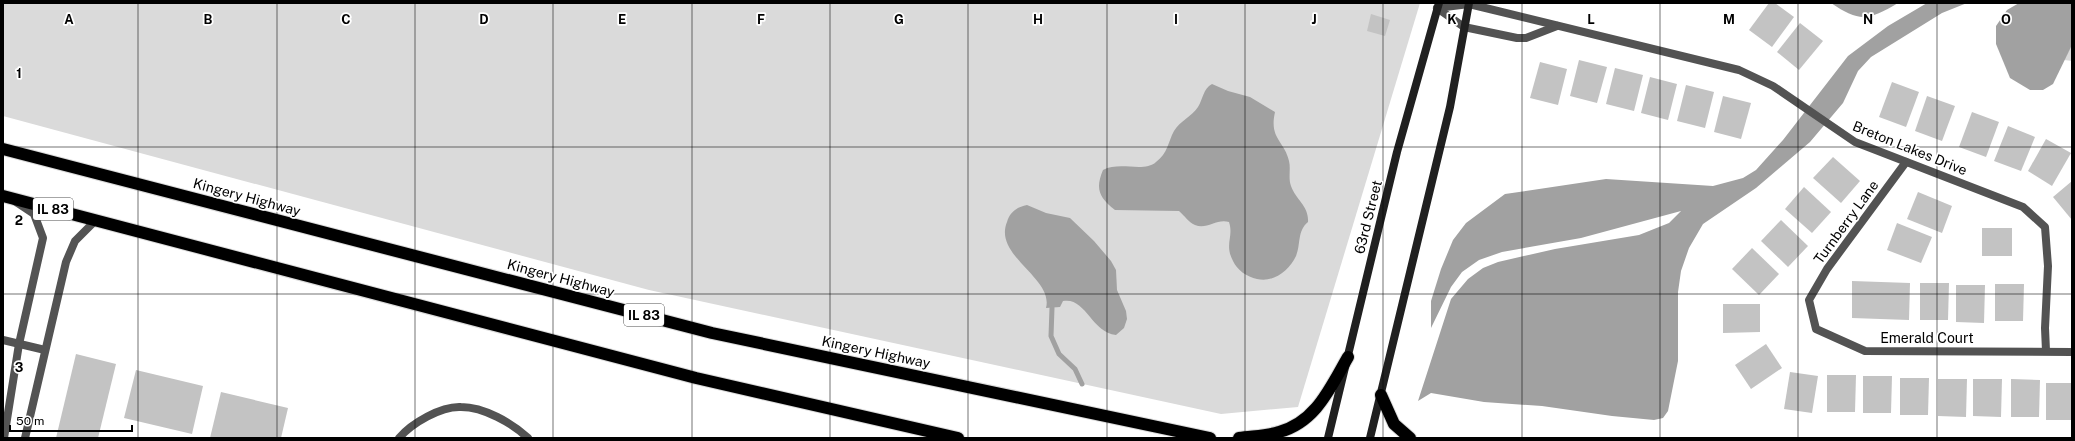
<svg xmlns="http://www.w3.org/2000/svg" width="2075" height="441" viewBox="0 0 2075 441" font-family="'Public Sans',sans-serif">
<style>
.green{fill:#dadada}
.water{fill:#a1a1a1}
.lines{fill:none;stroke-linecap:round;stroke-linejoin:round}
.stream{stroke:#a1a1a1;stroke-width:5}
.building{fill:#c3c3c3}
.highway-casing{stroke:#dbdbdb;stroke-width:14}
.street{stroke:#535353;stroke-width:8}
.secondary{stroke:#202020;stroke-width:8}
.highway{stroke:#000;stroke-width:12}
.grid{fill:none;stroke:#000;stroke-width:1;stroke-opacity:0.55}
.labels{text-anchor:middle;stroke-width:3.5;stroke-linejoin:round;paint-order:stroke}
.shield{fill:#fff;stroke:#4c4c4c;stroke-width:1}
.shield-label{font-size:13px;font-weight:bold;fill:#000}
.street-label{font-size:14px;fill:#000;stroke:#fff}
.grid-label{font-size:13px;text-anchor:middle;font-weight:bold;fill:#000;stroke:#fff;stroke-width:3.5;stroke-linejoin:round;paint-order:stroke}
</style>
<rect width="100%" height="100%" fill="#fff"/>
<!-- green -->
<g class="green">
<path d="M3 3H1420L1298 407 1221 414 649 290 3 116Z"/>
<path d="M2072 45V61L2064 60Z"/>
</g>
<!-- water -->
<g class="water">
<path d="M1831 3H1898C1869 20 1860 23 1831 3Z"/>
<path d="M1927 3H1967L1942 13 1871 57 1858 71 1843 103 1810 142 1756 188 1703 224 1689 248 1681 271 1678 292V361L1668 411 1663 418 1654 420 1612 416 1542 406 1484 402 1431 393 1418 401 1451 299 1468 279 1483 268 1498 262 1555 249 1639 235 1669 223 1681 211 1581 238 1502 252 1479 260 1462 272 1451 287 1431 328V301L1441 269 1453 240 1466 223 1505 194 1606 179 1713 186 1743 178 1756 170 1783 140 1848 56 1888 26Z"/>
<path d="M2019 3H2072V45L2053 84 2043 90H2030L2010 78 1996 44V26L2007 10Z"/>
<path d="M1212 84 1228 91 1250 97 1275 112C1269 139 1284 140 1289 161 1291 169 1288 178 1291 186 1296 200 1309 206 1308 222 1297 231 1301 244 1296 256 1289 271 1273 283 1257 279 1247 277 1237 270 1233 261 1224 244 1234 237 1229 222 1217 218 1207 230 1195 225 1188 222 1185 216 1179 211L1115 210C1099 197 1095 189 1103 170 1120 161 1144 173 1156 162 1168 153 1168 142 1174 131 1180 121 1192 116 1198 107 1203 99 1203 89 1212 84Z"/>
<path d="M1027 205 1046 213 1070 218 1094 241 1111 261 1116 270 1117 290 1126 311 1127 319 1124 328 1116 335C1091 332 1086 297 1063 301L1060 307 1046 308C1054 278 993 256 1007 222 1010 212 1017 207 1027 205Z"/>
</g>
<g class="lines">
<!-- stream -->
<path class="stream" d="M1052 308 1051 336 1059 354 1075 369 1082 384"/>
</g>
<!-- building -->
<g class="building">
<path d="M1769 3H1775L1794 17 1772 47 1749 30Z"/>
<path d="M1371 14 1390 20 1385 36 1367 31Z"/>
<path d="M1800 23 1823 41 1799 70 1777 52Z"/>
<path d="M1579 60 1607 67 1597 103 1570 96Z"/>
<path d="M1540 62 1567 69 1558 105 1530 98Z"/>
<path d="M1615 68 1643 75 1634 111 1606 104Z"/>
<path d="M1650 77 1677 84 1668 120 1641 113Z"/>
<path d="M1892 82 1919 92 1906 127 1879 117Z"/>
<path d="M1686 85 1714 92 1705 128 1677 121Z"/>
<path d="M1723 96 1751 103 1741 139 1714 132Z"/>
<path d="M1927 96 1955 106 1942 141 1915 131Z"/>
<path d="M1972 112 1999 122 1986 157 1959 147Z"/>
<path d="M2008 126 2035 137 2021 171 1994 161Z"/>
<path d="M2046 139 2071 153 2052 186 2028 171Z"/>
<path d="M1833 157 1860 181 1841 203 1813 178Z"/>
<path d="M2072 181V220L2053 197Z"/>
<path d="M1804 187 1831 212 1812 233 1785 209Z"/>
<path d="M1918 192 1952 206 1942 233 1907 219Z"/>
<path d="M1781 220 1808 246 1788 267 1761 241Z"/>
<path d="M1897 223 1932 237 1921 263 1887 250Z"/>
<rect x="1982" y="228" width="30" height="28"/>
<path d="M1752 248 1779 274 1759 295 1732 269Z"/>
<path d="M1852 281 1910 283 1909 320 1852 318Z"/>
<path d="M1920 283H1949L1948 320H1920Z"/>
<path d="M1995 284H2024L2023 321H1995Z"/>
<path d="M1956 285H1985L1984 323 1956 322Z"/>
<path d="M1723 304H1760V332L1723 333Z"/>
<path d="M1766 344 1782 368 1751 389 1735 365Z"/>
<path d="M76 354 116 364 98 438H56Z"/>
<path d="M136 370 203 386 192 434 124 418Z"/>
<path d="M1790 372 1818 376 1812 413 1784 409Z"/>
<path d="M1827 375H1856L1855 412H1827Z"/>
<path d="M1863 376H1892L1891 413H1863Z"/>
<path d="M1900 378H1929L1928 415H1900Z"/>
<path d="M1938 379H1967L1966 417 1938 416Z"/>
<path d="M1973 379H2002L2001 417 1973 416Z"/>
<path d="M2011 379 2040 380 2039 417H2011Z"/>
<rect x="2046" y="383" width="26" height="37"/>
<path d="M221 392 288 408 281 438H210Z"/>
</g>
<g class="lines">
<!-- highway casing -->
<g class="highway-casing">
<g id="highway">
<path d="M3 149 712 333 1210 438"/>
<path d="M3 196 696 378 958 438"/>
<path d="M1381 395 1394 424 1410 438"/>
<path d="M1239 438C1252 436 1267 436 1279 432 1316 422 1330 388 1348 357"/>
</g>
</g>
<!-- street -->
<g class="street">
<path d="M1437 8 1469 4 1739 70 1773 86 1855 142 2023 207 2045 227 2048 266 2045 328 2046 351"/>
<path d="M1437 8 1464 27 1517 38H1526L1557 26"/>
<path d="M1906 162 1827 269 1809 300 1816 329 1865 351 2072 352"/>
<path d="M3 340 45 350"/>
<path d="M4 438 19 344 43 238 34 214 16 202"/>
<path d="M25 438 66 262 75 241 96 220"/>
<path d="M399 438C412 423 441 406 461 407 484 407 512 423 528 438"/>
</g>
<!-- secondary -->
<g class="secondary">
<path d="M1328 438 1397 152 1439 3"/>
<path d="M1370 438 1450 107 1469 3"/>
</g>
<!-- highway -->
<use href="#highway" class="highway"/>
</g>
<!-- grid -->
<path class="grid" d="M138 3V438M277 3V438M415 3V438M553 3V438M692 3V438M830 3V438M968 3V438M1107 3V438M1245 3V438M1383 3V438M1522 3V438M1660 3V438M1798 3V438M1937 3V438M3 147H2072M3 294H2072"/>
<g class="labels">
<!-- shield labels -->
<g class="shield">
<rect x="33" y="198" width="40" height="22" rx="3"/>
<rect x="624" y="304" width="40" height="22" rx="3"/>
</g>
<g class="shield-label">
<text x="53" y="214">IL 83</text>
<text x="644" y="320">IL 83</text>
</g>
<!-- street labels -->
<g class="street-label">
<text transform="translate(1910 148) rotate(22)" y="5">Breton Lakes Drive</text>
<text transform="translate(247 197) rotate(15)" y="5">Kingery Highway</text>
<text transform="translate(1368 217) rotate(-76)" y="5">63rd Street</text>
<text transform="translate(1846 222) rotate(-54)" y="5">Turnberry Lane</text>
<text transform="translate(561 278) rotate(15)" y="5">Kingery Highway</text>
<text x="1927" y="343">Emerald Court</text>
<text transform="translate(876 352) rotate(12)" y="5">Kingery Highway</text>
</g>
</g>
<g class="grid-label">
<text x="69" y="24">A</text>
<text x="208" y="24">B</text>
<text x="346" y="24">C</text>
<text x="484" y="24">D</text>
<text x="622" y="24">E</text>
<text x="761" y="24">F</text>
<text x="899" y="24">G</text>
<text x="1038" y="24">H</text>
<text x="1176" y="24">I</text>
<text x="1314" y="24">J</text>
<text x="1452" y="24">K</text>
<text x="1591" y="24">L</text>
<text x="1729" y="24">M</text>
<text x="1868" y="24">N</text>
<text x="2006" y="24">O</text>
<text x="19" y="78">1</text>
<text x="19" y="225">2</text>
<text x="19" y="372">3</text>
</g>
<!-- border -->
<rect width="2075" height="441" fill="none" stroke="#000000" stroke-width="8"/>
<!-- scale -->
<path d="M10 425v6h122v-6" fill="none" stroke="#000000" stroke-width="2"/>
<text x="16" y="425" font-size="12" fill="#000000" stroke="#ffffff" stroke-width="3" paint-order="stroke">50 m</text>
</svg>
